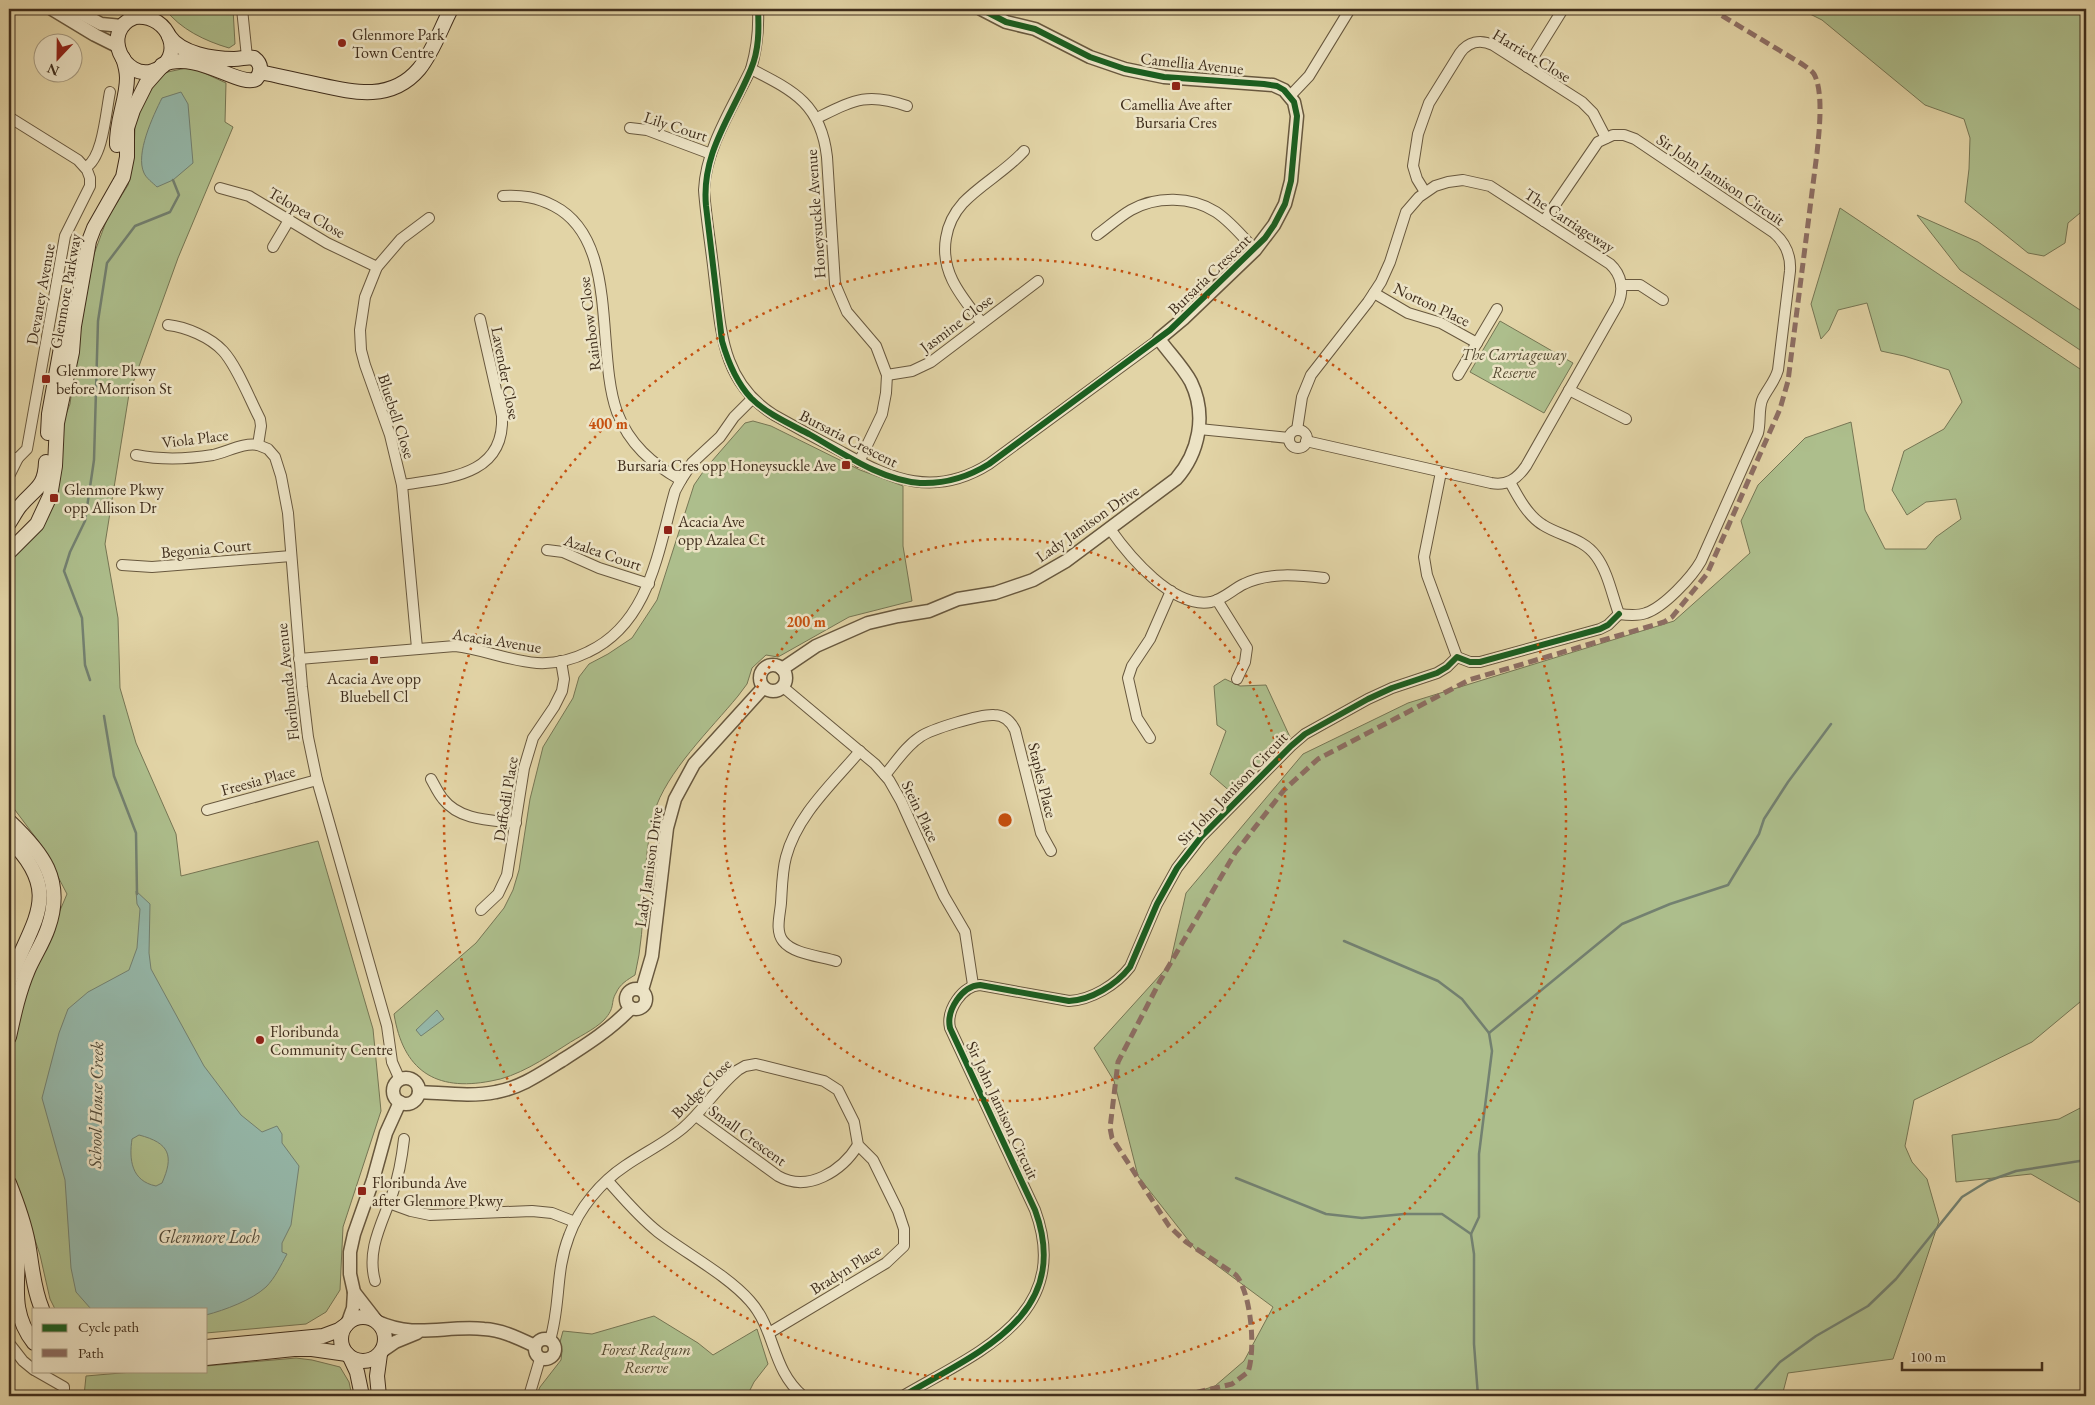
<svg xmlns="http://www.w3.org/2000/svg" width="2095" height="1405" viewBox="0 0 2095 1405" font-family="'EB Garamond',serif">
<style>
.green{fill:#adbe8c;stroke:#767654}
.water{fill:#95b8aa;stroke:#738171;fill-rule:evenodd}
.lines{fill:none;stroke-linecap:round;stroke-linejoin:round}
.stream{stroke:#738171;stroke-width:2.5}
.minor-casing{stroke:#68583e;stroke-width:12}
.tertiary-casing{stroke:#68583e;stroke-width:15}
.secondary-casing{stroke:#402e1c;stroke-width:16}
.minor{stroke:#ece3c5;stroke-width:10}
.tertiary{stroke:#ece3c5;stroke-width:12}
.secondary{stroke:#ece3c5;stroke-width:14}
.quiet{stroke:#8d6e63;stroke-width:5;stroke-dasharray:10 5;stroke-linecap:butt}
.cycleway-casing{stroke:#ece3c5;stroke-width:9}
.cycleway{stroke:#1b5e20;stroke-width:6}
.ring{fill:none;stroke:#c6500f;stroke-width:2.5;stroke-dasharray:2.5 5}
.poi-dot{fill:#8f2418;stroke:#ece3c5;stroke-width:2}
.labels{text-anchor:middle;stroke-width:5;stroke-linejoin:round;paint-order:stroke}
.poi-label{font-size:16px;fill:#402e1c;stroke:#ece3c5;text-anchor:start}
.street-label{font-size:16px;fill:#402e1c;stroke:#ece3c5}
.park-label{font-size:16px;font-style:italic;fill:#564b32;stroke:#ece3c5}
.water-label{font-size:18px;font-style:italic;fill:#514a38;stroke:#ece3c5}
.centre{fill:#c6500f;stroke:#ece3c5;stroke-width:2.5}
.ring-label{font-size:15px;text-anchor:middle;font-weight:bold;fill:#c6500f;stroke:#ece3c5;stroke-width:5;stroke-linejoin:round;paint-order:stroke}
</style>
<rect width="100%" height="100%" fill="#e2d4a6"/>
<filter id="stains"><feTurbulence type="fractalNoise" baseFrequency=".004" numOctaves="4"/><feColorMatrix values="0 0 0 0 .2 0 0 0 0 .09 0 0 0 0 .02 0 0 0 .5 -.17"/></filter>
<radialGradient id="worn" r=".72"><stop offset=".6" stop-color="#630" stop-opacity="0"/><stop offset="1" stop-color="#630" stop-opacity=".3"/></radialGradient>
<!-- green -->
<g class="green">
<path d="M165 9H233L235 44 229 48C205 41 180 29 165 9Z"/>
<path d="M1800 9H2086V208L2068 223 2065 243 2044 256 2028 253 1965 202 1969 169 1970 138 1964 119 1925 105 1822 20Z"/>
<path d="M191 67 226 83 225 122 233 127 178 258 129 394 105 544 118 618 120 688 136 743 176 834 181 876 318 841 373 1029 381 1111 343 1227 340 1290 326 1312 306 1324 206 1333V1309H55L50 1299 40 1255 9 1161V1057L25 993 67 894 42 846 9 802V557L51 510 63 422 70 404 82 320 94 254 107 219 128 185 134 156 135 125 144 99 163 73Z"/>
<path d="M1840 208 2086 373V997L2032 1042 1914 1100 1905 1146 1912 1162 1927 1179 1939 1221 1893 1359 1788 1373 1782 1396H1183L1215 1386 1244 1361 1273 1307 1196 1250 1138 1176 1114 1081 1094 1048 1170 964 1186 893 1303 754 1408 703 1674 621 1750 553 1741 521 1758 485 1805 438 1851 422 1865 510 1885 549H1926L1936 537 1961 519 1956 499 1926 502 1907 515 1892 490 1904 451 1944 429 1962 402 1949 370 1904 356 1881 351 1867 303 1838 310 1829 330 1821 339 1811 304Z"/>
<path d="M1917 215 1978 242 2086 314V354L1960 270Z"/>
<path d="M1500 321 1573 363 1544 413 1470 372Z"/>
<path d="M753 421 771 426 860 470 903 486V546L912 601 849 617 778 657 766 655 752 668 747 684 738 696C711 729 666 772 654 813 640 865 648 922 635 975 627 980 620 984 616 993 610 1003 616 1007 604 1020 594 1030 578 1037 566 1045 544 1059 517 1077 491 1081 435 1092 403 1070 394 1014L476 943 504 908 513 890 519 870 530 799 543 747 573 698 579 677 589 664 608 654 632 638 657 600 694 485 705 469 745 423Z"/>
<path d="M1225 679 1240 686 1266 685 1290 737 1232 793 1210 774 1226 731 1217 725 1214 686Z"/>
<path d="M2086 1105V1206L2031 1174 1956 1182 1952 1135 2059 1119Z"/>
<path d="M654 1316 698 1343 713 1355 757 1329 768 1364 754 1382 747 1396H536L540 1387 561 1360 562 1351 560 1342 563 1331 592 1334Z"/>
<path d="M296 1358 312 1360 340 1367 349 1382 352 1396H73H84L86 1376 144 1371H206V1366Z"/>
</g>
<!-- water -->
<g class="water">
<path d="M181 92 188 104 193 163 173 180 157 187C153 183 146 178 144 173 135 154 153 116 162 98Z"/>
<path d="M136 891 150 904 149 953 151 969 204 1066 241 1115 262 1132 277 1126 282 1134V1143L299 1166 291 1225 282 1243V1252L287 1254C281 1265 275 1278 266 1287 252 1300 225 1310 206 1315V1309H91L76 1292 71 1268 65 1180 42 1098 59 1033 68 1009 88 992 129 970 137 948 140 909 137 904ZM139 1135C170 1143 174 1156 162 1183L156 1186C131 1181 129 1159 132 1139Z"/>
<path d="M437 1010 444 1019 421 1036 416 1030Z"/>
</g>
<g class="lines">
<!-- stream -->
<g class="stream">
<path d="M90 680 85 665 82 618 64 571 70 552 85 521 94 460 98 321 107 263 135 226 170 212 179 195 173 180"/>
<path d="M104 716 114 776 136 833 137 894"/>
<path d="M1344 941 1438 981 1462 999 1489 1033 1492 1051 1479 1154V1217L1471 1234 1474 1254V1344L1478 1396"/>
<path d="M1489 1033 1622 924 1670 904 1728 885 1759 834 1764 819 1788 782 1831 724"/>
<path d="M1236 1178 1326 1214 1362 1218 1404 1214H1442L1471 1234"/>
<path d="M1752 1396 1754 1391 1780 1362 1816 1336 1868 1306 1896 1279 1962 1197 1988 1181 2016 1171 2086 1160"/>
</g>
<!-- minor casing -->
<g class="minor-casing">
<g id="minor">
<path d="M242 9 247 57"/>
<path d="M758 9C759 30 757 48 751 69 733 107 706 147 704 190 706 218 711 246 714 274 721 330 721 382 774 415 797 428 819 440 842 452 892 480 935 498 989 464L1159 339"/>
<path d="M1527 67 1563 9"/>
<path d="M751 69C794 91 821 104 827 157L835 284 847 312 876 346 887 375 886 393 882 414 859 462"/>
<path d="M1290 96 1309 76 1350 9"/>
<path d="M9 117 78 160 87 170 90 178V186L65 236 27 449 18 458H9"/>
<path d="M817 118C854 100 867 92 907 106"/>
<path d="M630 128 647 130 711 154"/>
<path d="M86 167C103 158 106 111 110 92"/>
<path d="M220 188 249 196 327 243 377 267"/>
<path d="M1425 192 1417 179 1413 166 1418 134 1429 103 1460 53C1468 42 1480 39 1493 45L1582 102 1593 113 1606 138"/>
<path d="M503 196C522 195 537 197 554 206 620 240 595 351 617 412 629 444 652 464 681 480"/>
<path d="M1544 221 1598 142 1613 135H1624L1635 139 1773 232C1785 242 1791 256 1790 271L1778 370C1775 381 1768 388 1763 398 1758 407 1761 422 1758 433L1701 561C1692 577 1664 607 1646 613 1638 616 1627 615 1619 614"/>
<path d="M1097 235C1108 227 1119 217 1131 210 1156 196 1191 196 1216 212 1231 222 1243 237 1255 250"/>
<path d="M273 247 289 220"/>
<path d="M1621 285H1640L1663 300"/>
<path d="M1374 293 1408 313 1441 323 1477 343"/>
<path d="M982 323C962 297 940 273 946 238 948 225 954 213 963 203 981 184 1006 171 1024 151"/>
<path d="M168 325C186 327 210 337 223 351 237 366 250 400 260 419L261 426 258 445 268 449 275 457 281 476 288 513 302 687 308 737 317 780 387 1026 392 1062 400 1080"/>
<path d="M887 375 912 371 931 362 1038 281"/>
<path d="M1458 375 1497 309"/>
<path d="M1569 390 1626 419"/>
<path d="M1199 429 1289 438"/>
<path d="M1297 430 1302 397 1311 375 1368 302 1381 282 1390 262 1406 212 1419 197 1435 186 1448 182 1463 180 1490 186 1610 264C1622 275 1624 290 1618 304L1526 466C1517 479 1507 486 1491 483L1306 441"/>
<circle cx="1298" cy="439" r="9"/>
<path d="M136 455C161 460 188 459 213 455 227 452 244 442 258 445"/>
<path d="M1441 472 1424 557 1427 575 1457 657"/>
<path d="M9 476 18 458"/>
<path d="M1510 482C1518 497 1528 516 1543 525 1560 536 1583 538 1596 556 1608 572 1612 595 1619 614"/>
<path d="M402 485C446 478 505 477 502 416L480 319"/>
<path d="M1110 529C1129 556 1173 609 1211 602 1224 599 1233 589 1244 584 1268 572 1299 575 1324 578"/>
<path d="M547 550 563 552 599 568 649 584"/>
<path d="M122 565 152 567 291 556"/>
<path d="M1217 600 1247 648 1245 662 1237 679"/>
<path d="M417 648 402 485 390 435 365 365 361 350 360 330 365 297 377 267 401 239 429 218"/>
<path d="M299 659 455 646C483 649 509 661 537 663 555 664 572 660 588 652 650 623 658 550 675 491L681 480 692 463 720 437 734 417 752 399"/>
<path d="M783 687 875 764 889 780 901 801 944 896 965 932 973 985"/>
<path d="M1150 738 1137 718 1128 678 1132 666 1150 639 1171 591"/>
<path d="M885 775C896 762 906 746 920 737 931 729 981 714 994 715 1004 715 1011 722 1015 730L1041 833 1051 851"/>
<path d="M431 779C435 786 438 793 443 799 460 821 492 820 516 823"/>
<path d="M207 810 317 780"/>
<path d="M481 910 498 894 507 875 524 768 533 738 554 707 562 691 564 679 561 661"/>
<path d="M836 961C820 956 793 954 783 941 775 931 780 915 781 903 782 888 782 872 786 857 797 815 833 783 860 751"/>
<path d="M696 1116 778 1176C808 1193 842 1171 858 1145"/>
<path d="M608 1181C624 1199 639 1217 658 1232 687 1254 727 1275 750 1301 776 1330 771 1369 803 1396"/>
<path d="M389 1203 411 1211 430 1215 532 1211 552 1213 575 1222"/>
<path d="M375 1281C366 1249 383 1222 393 1192 399 1175 402 1157 404 1139"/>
<path d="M550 1340C561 1304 555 1272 569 1236 579 1208 601 1182 625 1166 644 1153 665 1143 683 1128 703 1111 717 1087 738 1070L745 1066 756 1064 824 1081 838 1090 854 1122 858 1145 873 1160 898 1211 904 1229V1246L886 1263 769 1333"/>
<path d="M9 1343 23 1361 34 1370"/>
<path d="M36 1371 64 1387V1396"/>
<path d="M529 1396 540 1359"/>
<path d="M903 1396C976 1353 1074 1316 1035 1210L950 1028C946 1010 962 986 980 985L1069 1001C1091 1000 1116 985 1130 967L1157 904 1177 868 1201 837 1291 746 1305 734 1368 699 1392 688 1437 673 1447 667 1457 657 1470 662H1480L1600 629 1608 625 1619 614"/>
</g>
</g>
<!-- tertiary casing -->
<g class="tertiary-casing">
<g id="tertiary">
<path d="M52 9 95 35 117 46"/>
<path d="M73 9 101 24 122 26"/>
<circle cx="773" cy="678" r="13"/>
<path d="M782 669 816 646 868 623 898 616 929 611 958 599 995 593 1033 580 1066 561 1176 479C1199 453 1207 415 1191 382 1183 367 1169 353 1159 339L1183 319 1255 250 1274 225 1285 204 1291 181 1297 116 1294 102 1284 90 1273 85 1164 77 1125 69 1090 57 1035 29 1006 22 981 9"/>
<circle cx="636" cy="999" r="10"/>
<path d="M642 990 652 956 667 828 675 799 694 764 763 688"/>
<circle cx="406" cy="1091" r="13"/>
<path d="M419 1092C444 1093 471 1097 496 1092 520 1088 540 1074 561 1061 586 1045 610 1030 631 1008"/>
<path d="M375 1319 354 1292 350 1274V1252L354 1234 373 1180 386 1133 400 1102"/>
<path d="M348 1322 353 1308 354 1292"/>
<path d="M378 1322C415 1339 446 1325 484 1329 502 1330 518 1338 535 1346"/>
<circle cx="545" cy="1349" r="10"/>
<path d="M382 1351 395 1342 417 1333"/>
</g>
</g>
<!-- secondary casing -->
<g class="secondary-casing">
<g id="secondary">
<path d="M135 17C170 13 187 60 153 71 125 81 99 31 135 17Z"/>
<path d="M162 65C196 49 240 88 256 79 262 72 262 64 254 58 247 56 242 59 234 59 213 59 181 54 169 36"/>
<path d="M260 72C280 76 300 81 320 85 355 93 392 101 419 69 433 52 441 28 451 9"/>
<path d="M117 145C116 121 127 100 127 78 127 71 125 64 123 58"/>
<path d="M48 433 49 414 68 309"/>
<path d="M9 523C13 517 16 511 20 506 35 488 45 488 46 462"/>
<path d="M9 552 37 524 50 496 55 466 57 423 72 352 74 326 89 241 94 228 123 177 127 157V128L133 110 146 84 161 67"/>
<path d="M9 821C42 852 65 880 48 928 43 943 34 956 28 970 19 991 14 1014 9 1037"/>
<path d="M9 839C66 895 30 922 9 982"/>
<path d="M9 1183C17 1203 24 1222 28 1243 32 1265 33 1288 42 1309"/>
<path d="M9 1216C31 1260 0 1300 34 1343"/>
<circle cx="363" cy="1339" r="22"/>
<path d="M206 1347 323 1336 339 1330 346 1325"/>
<path d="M350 1357 357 1372 362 1396"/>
<path d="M206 1358 294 1349H312L347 1354"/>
<path d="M379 1396 377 1376 380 1354"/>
</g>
</g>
<!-- minor -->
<use href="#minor" class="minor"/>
<!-- tertiary -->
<use href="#tertiary" class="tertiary"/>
<!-- secondary -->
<use href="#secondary" class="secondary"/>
<!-- quiet -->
<path class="quiet" d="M1181 1396 1232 1384 1248 1372C1256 1349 1251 1293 1236 1275L1186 1242 1169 1226 1112 1138 1110 1128 1118 1062 1160 981 1235 853 1284 790 1318 759 1469 680 1664 622 1672 617 1707 574 1780 409 1788 381 1817 153C1819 133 1824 92 1814 74 1811 70 1806 67 1802 64L1711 9"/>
<!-- cycleway casing -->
<g class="cycleway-casing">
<g id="cycleway">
<path d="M758 9C759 30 759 50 751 69 732 116 701 152 706 206L722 341C728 362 736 382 751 398 767 414 790 424 809 434 843 453 880 480 920 483 945 484 968 477 989 464L1170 330 1265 238 1274 225 1285 204 1291 181 1297 116 1294 102 1284 90 1277 86 1264 84 1164 77 1125 69 1090 57 1035 29 1006 22 981 9"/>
<path d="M903 1396C976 1353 1074 1316 1035 1210L950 1028C946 1010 962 986 980 985L1069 1001C1091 1000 1116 985 1130 967L1157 904 1177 868 1201 837 1291 746 1305 734 1368 699 1392 688 1437 673 1447 667 1457 657 1470 662H1480L1600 629 1608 625 1619 614"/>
</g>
</g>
<!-- cycleway -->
<use href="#cycleway" class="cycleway"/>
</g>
<!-- distance rings -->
<g class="ring">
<circle cx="1005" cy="820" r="281"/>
<circle cx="1005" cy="820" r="561"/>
</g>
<!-- markers -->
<g class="poi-dot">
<circle cx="342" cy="43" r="5"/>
<rect x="1171" y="81" width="10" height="10" rx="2.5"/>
<rect x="41" y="374" width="10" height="10" rx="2.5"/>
<rect x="841" y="460" width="10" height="10" rx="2.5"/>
<rect x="49" y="493" width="10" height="10" rx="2.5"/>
<rect x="663" y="525" width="10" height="10" rx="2.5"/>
<rect x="369" y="655" width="10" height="10" rx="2.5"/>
<circle cx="260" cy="1040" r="5"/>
<rect x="357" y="1186" width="10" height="10" rx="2.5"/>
</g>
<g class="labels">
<!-- poi labels -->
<g class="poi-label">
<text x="352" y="40">Glenmore Park<tspan x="352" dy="18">Town Centre</tspan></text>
<text x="1176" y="110" text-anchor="middle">Camellia Ave after<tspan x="1176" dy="18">Bursaria Cres</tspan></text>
<text x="56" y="376">Glenmore Pkwy<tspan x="56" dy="18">before Morrison St</tspan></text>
<text x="836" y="471" text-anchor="end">Bursaria Cres opp Honeysuckle Ave</text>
<text x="64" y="495">Glenmore Pkwy<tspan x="64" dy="18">opp Allison Dr</tspan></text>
<text x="678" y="527">Acacia Ave<tspan x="678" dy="18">opp Azalea Ct</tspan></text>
<text x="374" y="684" text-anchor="middle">Acacia Ave opp<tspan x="374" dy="18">Bluebell Cl</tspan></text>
<text x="270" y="1037">Floribunda<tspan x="270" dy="18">Community Centre</tspan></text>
<text x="372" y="1188">Floribunda Ave<tspan x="372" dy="18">after Glenmore Pkwy</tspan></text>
</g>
<!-- street labels -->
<g class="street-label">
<text transform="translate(1532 55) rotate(31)" y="6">Harriett Close</text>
<text transform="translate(1192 63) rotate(6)" y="6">Camellia Avenue</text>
<text transform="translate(676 126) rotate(18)" y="6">Lily Court</text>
<text transform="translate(1721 179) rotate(34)" y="6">Sir John Jamison Circuit</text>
<text transform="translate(307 212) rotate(30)" y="6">Telopea Close</text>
<text transform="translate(815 214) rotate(-94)" y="6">Honeysuckle Avenue</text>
<text transform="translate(1570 220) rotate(33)" y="6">The Carriageway</text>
<text transform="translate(1209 274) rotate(-44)" y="6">Bursaria Crescent</text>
<text transform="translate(65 291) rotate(-80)" y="6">Glenmore Parkway</text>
<text transform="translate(40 294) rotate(-80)" y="6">Devaney Avenue</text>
<text transform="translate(1432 304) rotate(25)" y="6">Norton Place</text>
<text transform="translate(956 323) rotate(-37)" y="6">Jasmine Close</text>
<text transform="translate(589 324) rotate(-97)" y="6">Rainbow Close</text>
<text transform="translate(506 373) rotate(79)" y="6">Lavender Close</text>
<text transform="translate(397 416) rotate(72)" y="6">Bluebell Close</text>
<text transform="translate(195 438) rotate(-7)" y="6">Viola Place</text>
<text transform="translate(849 438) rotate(27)" y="6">Bursaria Crescent</text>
<text transform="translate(1087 523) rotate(-35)" y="6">Lady Jamison Drive</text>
<text transform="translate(206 548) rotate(-5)" y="6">Begonia Court</text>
<text transform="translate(603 552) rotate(19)" y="6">Azalea Court</text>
<text transform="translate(497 640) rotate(9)" y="6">Acacia Avenue</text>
<text transform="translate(287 682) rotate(-96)" y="6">Floribunda Avenue</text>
<text transform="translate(258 780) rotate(-15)" y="6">Freesia Place</text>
<text transform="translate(1043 780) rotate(76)" y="6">Staples Place</text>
<text transform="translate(1232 788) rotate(-46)" y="6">Sir John Jamison Circuit</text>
<text transform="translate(505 799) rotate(-81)" y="6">Daffodil Place</text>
<text transform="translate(921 811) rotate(64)" y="6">Stein Place</text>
<text transform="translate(648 867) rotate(-82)" y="6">Lady Jamison Drive</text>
<text transform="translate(701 1088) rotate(-45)" y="6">Budge Close</text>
<text transform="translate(1003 1110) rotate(65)" y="6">Sir John Jamison Circuit</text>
<text transform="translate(748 1135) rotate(36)" y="6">Small Crescent</text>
<text transform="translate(845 1269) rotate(-32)" y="6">Bradyn Place</text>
</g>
<!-- park labels -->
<g class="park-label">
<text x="1514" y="360">The Carriageway<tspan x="1514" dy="18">Reserve</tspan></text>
<text x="646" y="1355">Forest Redgum<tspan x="646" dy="18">Reserve</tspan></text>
</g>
<!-- water labels -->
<g class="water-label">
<text transform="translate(96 1105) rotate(-89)" y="6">School House Creek</text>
<text x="209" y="1243">Glenmore Loch</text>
</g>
</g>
<circle cx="1005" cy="820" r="8" class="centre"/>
<g class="ring-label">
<text x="608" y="429">400 m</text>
<text x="806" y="627">200 m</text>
</g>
<!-- margin -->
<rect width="2095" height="1405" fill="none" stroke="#e2d4a6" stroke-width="30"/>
<rect x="10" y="10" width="2075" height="1385" fill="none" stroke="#402e1c" stroke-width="2.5"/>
<rect x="15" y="15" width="2065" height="1375" fill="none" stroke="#402e1c"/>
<!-- legend -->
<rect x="32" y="1308" width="175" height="65" fill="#ece3c5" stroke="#a79b81"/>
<rect x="42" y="1324" width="25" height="8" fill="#1b5e20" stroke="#a79b81"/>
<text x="78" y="1332" font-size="15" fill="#402e1c">Cycle path</text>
<rect x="42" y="1349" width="25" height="8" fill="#8d6e63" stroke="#a79b81"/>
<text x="78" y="1358" font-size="15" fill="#402e1c">Path</text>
<!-- north arrow -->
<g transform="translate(58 58) rotate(202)"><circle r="24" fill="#ece3c5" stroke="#a79b81"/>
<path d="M0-4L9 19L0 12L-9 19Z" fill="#8f2418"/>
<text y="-8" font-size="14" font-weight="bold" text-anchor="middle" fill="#402e1c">N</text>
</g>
<!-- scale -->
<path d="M1902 1362v8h140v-8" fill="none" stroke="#402e1c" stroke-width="2.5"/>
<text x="1910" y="1362" font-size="15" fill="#402e1c" stroke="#ece3c5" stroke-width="4" paint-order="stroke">100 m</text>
<rect width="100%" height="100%" filter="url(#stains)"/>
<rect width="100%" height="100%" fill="url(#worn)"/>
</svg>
